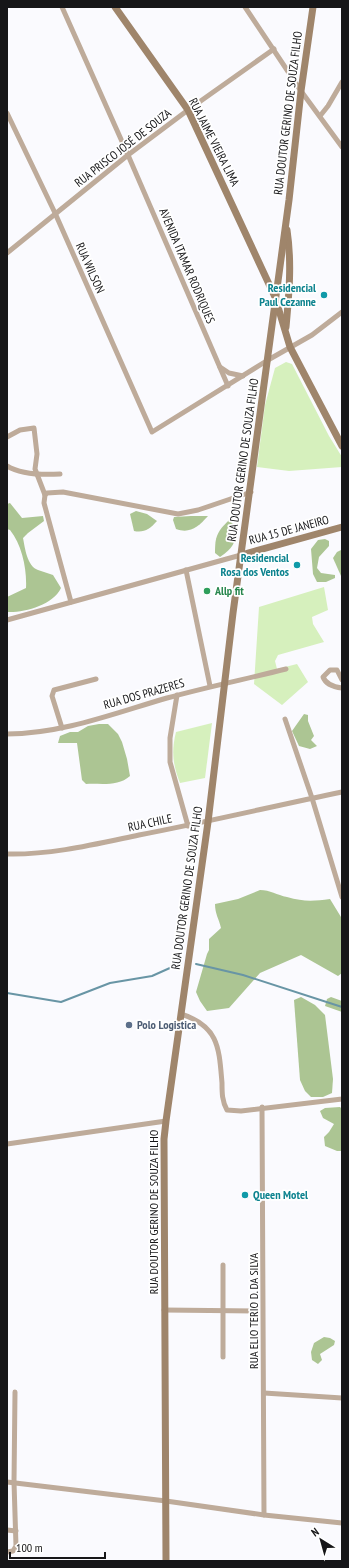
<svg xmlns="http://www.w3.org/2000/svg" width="349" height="1568" viewBox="0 0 349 1568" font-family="'PT Sans Narrow',sans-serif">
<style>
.green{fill:#d6f0bd}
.forest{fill:#acc593}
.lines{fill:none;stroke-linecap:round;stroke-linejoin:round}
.stream{stroke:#6895a5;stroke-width:2}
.minor{stroke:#beab9a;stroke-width:5}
.secondary{stroke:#9f856b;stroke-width:7}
.culture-dot{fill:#0f9aa8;stroke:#fff;stroke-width:1.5}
.leisure-dot{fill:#2e9e5b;stroke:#fff;stroke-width:1.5}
.service-dot{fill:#5c6f8a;stroke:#fff;stroke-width:1.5}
.labels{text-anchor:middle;stroke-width:3.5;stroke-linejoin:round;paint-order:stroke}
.street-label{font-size:12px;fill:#161618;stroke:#fff}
.culture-label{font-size:12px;font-weight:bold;fill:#0d838f;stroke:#fff;text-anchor:end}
.leisure-label{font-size:12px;font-weight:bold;fill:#27864d;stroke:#fff;text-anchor:start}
.service-label{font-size:12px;font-weight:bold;fill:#4e5e75;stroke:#fff;text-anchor:start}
</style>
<rect width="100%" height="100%" fill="#fafafe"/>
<!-- green -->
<g class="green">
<path d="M286 362 292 364 329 436 342 457V467L289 471 257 467 265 405 275 368Z"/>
<path d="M324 587 328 610 312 617 313 624 324 642 278 655 275 661 277 669 297 664 308 682 282 705 254 684 259 607Z"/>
<path d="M212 723 205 778 180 783C173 765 171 752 176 732Z"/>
</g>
<!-- forest -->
<g class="forest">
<path d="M10 503 22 518 43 516 44 521 28 533 23 538C25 548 27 566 38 570 43 572 48 573 53 575L61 588C53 605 24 613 7 612V597L26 588C27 569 22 545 10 530L7 529V504Z"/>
<path d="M136 511 147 514 157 521C150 529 144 533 134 531L130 514Z"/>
<path d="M191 516H208C198 527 190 534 176 529L173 520 174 517Z"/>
<path d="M229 520 236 527C237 542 232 549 220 557L215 553C215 536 217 532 229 520Z"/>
<path d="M325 539 329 541V546L319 557 317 568 321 573 335 575V578L326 582H317L313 574 311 549 318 540Z"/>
<path d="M341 550 342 575 341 576 333 558 337 552Z"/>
<path d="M304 714 308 715V721L314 736 311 740 317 746 310 749 299 746 292 731Z"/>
<path d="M99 724H108L118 734 122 742 127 759 130 776C118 787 101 783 86 784L82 780 77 743H58L60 736 70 732H78L88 726Z"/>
<path d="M260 890C270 890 277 895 287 897 304 902 314 901 330 899L341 917 342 973 338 976 301 955 260 973 229 1008 207 1011 200 1001 196 992 207 954 209 950V939L221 928C219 919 215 914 215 904L238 899Z"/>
<path d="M301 997 315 1005 325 1015 333 1079 332 1093 323 1097H311L305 1091 300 1080 294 1000Z"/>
<path d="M331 997 342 1001V1012L325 1006 327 999Z"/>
<path d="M340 1107 342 1109V1151H337L325 1146 324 1137 329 1132 334 1124 323 1118 320 1111 325 1108Z"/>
<path d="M324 1337 330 1338 335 1341 334 1345 320 1354 322 1360 318 1364 312 1360 311 1352 314 1343Z"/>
</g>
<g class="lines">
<!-- stream -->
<g class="stream">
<path d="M196 964 243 975 342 1007"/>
<path d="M7 993 61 1002 110 983 152 976 181 963"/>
</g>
<!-- minor -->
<g class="minor">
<path d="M62 7 128 155 228 386"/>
<path d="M245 7 301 91 342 147"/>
<path d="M7 113 55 213 152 432 268 360 312 335 342 312"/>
<path d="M320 116 328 106 342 82"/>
<path d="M7 253 128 155 188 110 274 49"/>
<path d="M220 367 229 373 243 376"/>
<path d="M7 437 20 430 34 428 37 454 35 469 45 495"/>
<path d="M7 466C22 475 43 475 60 474"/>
<path d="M186 570 210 686"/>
<path d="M71 602 44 503 45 495 47 493 63 492 178 514 198 510 251 492"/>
<path d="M7 620 241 555"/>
<path d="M342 680 337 670H330L323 677C326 685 334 687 342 688"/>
<path d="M177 695 170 738V762L188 826"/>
<path d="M285 719 312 798 342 897"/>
<path d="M62 728 52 696 54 690 96 679"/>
<path d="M7 734C62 734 115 713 167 698 207 687 246 679 286 669"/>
<path d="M7 854C52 855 96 844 139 835 207 822 274 806 342 792"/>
<path d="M181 1014C219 1026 219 1048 222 1083 222 1093 222 1101 227 1110L241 1111 342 1099"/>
<path d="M262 1107 264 1515"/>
<path d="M7 1144 166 1121"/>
<path d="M164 1310 255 1311"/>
<path d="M223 1357V1265"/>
<path d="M264 1393 342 1398"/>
<path d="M7 1482 166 1501 264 1515 342 1523"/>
<path d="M7 1530 16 1531"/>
<path d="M7 1552 13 1551 16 1546 14 1482 15 1392"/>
</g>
<!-- secondary -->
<g class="secondary">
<path d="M115 7 188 110 275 297 290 347 342 446"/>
<path d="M286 327C289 294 292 263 287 230"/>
<path d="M241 555 342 527"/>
<path d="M166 1561 164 1139 166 1121 208 822 233 613 289 200 301 91 313 7"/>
</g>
</g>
<!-- markers -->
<g class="culture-dot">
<circle cx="324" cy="295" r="4"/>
<circle cx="297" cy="565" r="4"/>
<circle cx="245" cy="1195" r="4"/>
</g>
<circle class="leisure-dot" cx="207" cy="591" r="4"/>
<circle class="service-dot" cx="129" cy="1025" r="4"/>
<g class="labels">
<!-- street labels -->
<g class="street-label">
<text transform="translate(288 113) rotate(-83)" y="4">RUA DOUTOR GERINO DE SOUZA FILHO</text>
<text transform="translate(214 142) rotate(63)" y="4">RUA JAIME VIEIRA LIMA</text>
<text transform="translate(123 148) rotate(-38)" y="4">RUA PRISCO JOSÉ DE SOUZA</text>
<text transform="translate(187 266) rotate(67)" y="4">AVENIDA ITAMAR RODRIQUES</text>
<text transform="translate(90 268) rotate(66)" y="4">RUA WILSON</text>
<text transform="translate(243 460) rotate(-82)" y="4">RUA DOUTOR GERINO DE SOUZA FILHO</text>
<text transform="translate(289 530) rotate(-15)" y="4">RUA 15 DE JANEIRO</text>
<text transform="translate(144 694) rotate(-16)" y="4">RUA DOS PRAZERES</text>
<text transform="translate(150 823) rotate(-12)" y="4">RUA CHILE</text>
<text transform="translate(187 888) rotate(-82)" y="4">RUA DOUTOR GERINO DE SOUZA FILHO</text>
<text transform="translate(154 1212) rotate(-90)" y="4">RUA DOUTOR GERINO DE SOUZA FILHO</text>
<text transform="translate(254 1311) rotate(-90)" y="4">RUA ELIO TERIO D. DA SILVA</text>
</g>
<!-- culture labels -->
<g class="culture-label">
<text x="316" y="292">Residencial<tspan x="316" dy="14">Paul Cezanne</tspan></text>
<text x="289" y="562">Residencial<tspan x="289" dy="14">Rosa dos Ventos</tspan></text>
<text x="253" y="1199" text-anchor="start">Queen Motel</text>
</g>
<!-- leisure labels -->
<g class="leisure-label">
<text x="215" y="595">Allp fit</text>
</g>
<!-- service labels -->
<g class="service-label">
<text x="137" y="1029">Polo Logistica</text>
</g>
</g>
<!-- border -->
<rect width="349" height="1568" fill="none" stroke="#161618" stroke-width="16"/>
<!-- north arrow -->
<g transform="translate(321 1540) rotate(323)" stroke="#ffffff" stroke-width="3" paint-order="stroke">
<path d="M0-3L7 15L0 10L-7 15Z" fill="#161618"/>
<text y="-6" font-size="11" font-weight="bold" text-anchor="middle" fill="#161618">N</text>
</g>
<!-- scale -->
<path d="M10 1552v6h95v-6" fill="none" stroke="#161618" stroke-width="2"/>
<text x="16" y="1552" font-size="12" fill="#161618" stroke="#ffffff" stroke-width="3" paint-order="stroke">100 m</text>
</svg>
